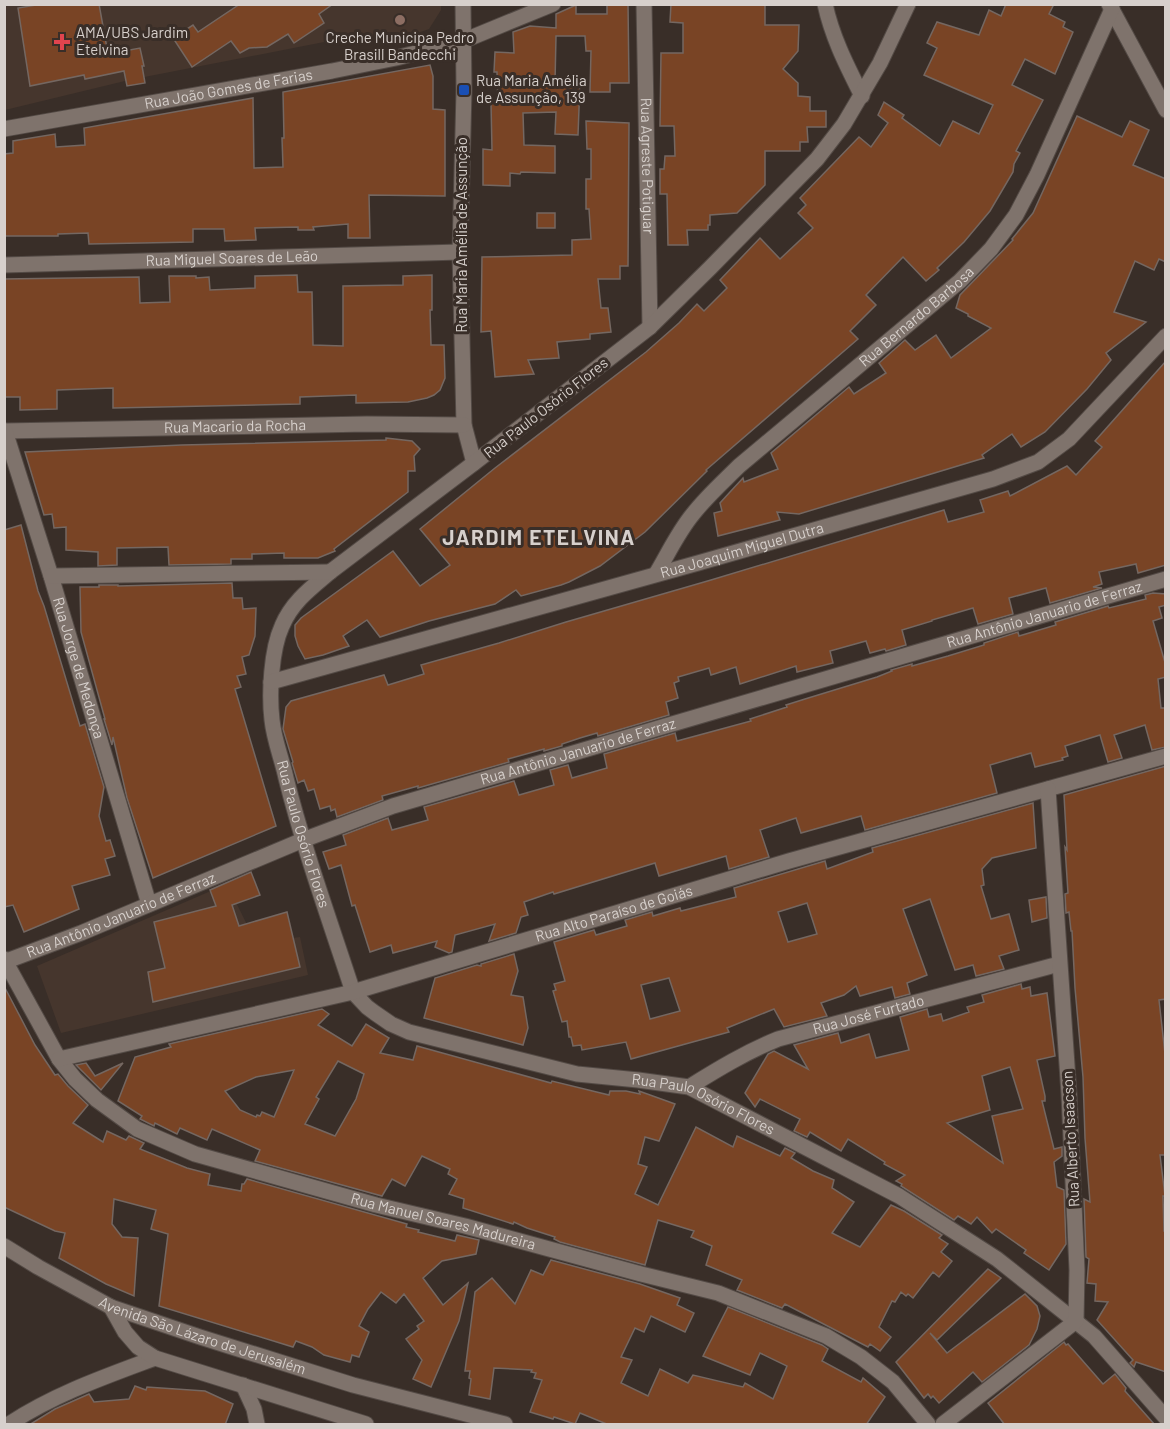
<svg xmlns="http://www.w3.org/2000/svg" width="1170" height="1429" viewBox="0 0 1170 1429" font-family="Barlow,sans-serif">
<style>
.built{fill:#46362d}
.building{fill:#794425;stroke:#746761;stroke-width:1.5;fill-rule:evenodd}
.lines{fill:none;stroke-linecap:round;stroke-linejoin:round}
.minor-casing{stroke:#534a45;stroke-width:17}
.tertiary-casing{stroke:#534a45;stroke-width:17}
.minor{stroke:#7f736c;stroke-width:15}
.tertiary{stroke:#7f736c;stroke-width:15}
.education-dot{fill:#8d6e63;stroke:#392e28;stroke-width:2}
.health-dot{fill:#e0444e;stroke:#392e28;stroke-width:2}
.transit-dot{fill:#1a4fb4;stroke:#392e28;stroke-width:2}
.labels{text-anchor:middle;stroke-width:6;stroke-linejoin:round;paint-order:stroke}
.poi-label{font-size:15px;fill:#d7d0cc;stroke:#392e28;text-anchor:start}
.street-label{font-size:15px;fill:#d7d0cc;stroke:#392e28}
.district-label{font-size:21px;font-weight:bold;letter-spacing:1.5px;fill:#d7d0cc;stroke:#392e28}
</style>
<rect width="100%" height="100%" fill="#392e28"/>
<!-- built -->
<g class="built">
<path d="M441 4V10L429 29 415 34 371 42 365 34 129 80 5 110 4 5Z"/>
<path d="M227 884 256 943 300 937 308 975 61 1033 37 966Z"/>
</g>
<!-- building -->
<g class="building">
<path d="M42 4H99L108 54 140 48 144 66H142L145 83 127 86 124 71 85 79 84 75 30 86 18 8Z"/>
<path d="M240 4H333L319 14 324 23 294 43 288 34 267 47 249 48 240 53 231 41 192 67 173 38 193 25 198 32Z"/>
<path d="M607 4H628L629 83H610V92H590L591 51H586L585 36H556L555 83H580L578 135 555 134 556 112 523 113 524 145 555 146V173L521 172 520 174 510 173V186L483 185V149L492 150 491 103H498L497 72H494L495 52 514 53 513 32 530 26 556 28V14L576 5V14H607Z"/>
<path d="M671 4H765V25H799L798 51 783 69 798 83V96L810 97V111H826V127H807L808 142H800V151H765V185L737 213 710 215V225H708V230H687L688 245H668L667 194H660V169H664L665 156H675L674 126H660L661 53H683V23L670 22Z"/>
<path d="M1006 4H1054L1049 14 1065 22 1063 27 1073 32 1055 74 1025 59 1012 85 1043 100 1016 151 1020 153 1014 164 1013 172 990 211 964 242 937 268 939 270 926 281 903 257 866 295 876 305 850 331 858 339 706 470 707 471 645 532 600 566 569 582 561 585 521 596 516 590 495 604 429 621 380 637 367 620 343 636 349 646 323 655 305 659 298 646 295 636V625L301 618 393 551 420 586 450 565 420 529 495 468 646 352 679 323 697 304 704 311 727 288 720 280 760 238 780 259 813 228 798 213 806 205 800 198 859 137 871 147 888 123 878 115 884 102 904 115 902 118 940 146 953 121 979 134 993 105 924 75 937 48 927 43 937 22 979 35 989 10 1001 16Z"/>
<path d="M430 65 433 76V109L445 110V196L369 195 370 238H348V224L313 227 314 230H298V227L255 228 256 240 225 241 224 229H193V242L89 244 88 233 58 234V236H4V154L13 153V141L55 134 56 147 85 145 84 128 253 98 254 168 283 167 282 138H284L283 92Z"/>
<path d="M1077 116 1122 137 1130 121 1149 130 1133 165 1166 179V262L1159 259 1154 270 1135 261 1114 312 1146 322 1106 353 1111 360 1087 389 1045 432 1021 447 1012 434 982 455 984 458 799 514 777 512 780 520 718 536 714 513 722 511 720 503 730 492 743 478 744 482 778 469 771 453 849 387 854 394 886 373 879 363 905 340 915 350 936 335 951 358 991 328 968 316V314L956 308 960 295 1013 240 1012 239 1033 213Z"/>
<path d="M586 121 629 123 628 266H620V279H598L601 308H608L611 332 590 334V339L557 342 559 358 528 360 534 374 495 377 491 331 481 332 482 257 572 255V240L591 239 589 209H586V179H591V149H587Z"/>
<rect x="537" y="213" width="18" height="15"/>
<path d="M297 275 298 292H312L313 345 343 346V286L403 285V276L432 275V310H430L431 345H444L445 378 440 390 434 395 427 398 408 402 356 403V395L300 397V404L113 408V388L57 390V409L20 410V397H4V279L139 277 140 303 170 302 169 276H196V278L209 277 210 290 255 288V276Z"/>
<path d="M1166 361V565L1138 573 1136 564 1099 572 1102 584 1093 587 1102 588 1050 603 1046 588 1009 598 1013 614 978 624 973 608 932 620V621L902 630 906 645 886 651 885 649 870 653 866 641 830 651 833 663 797 672 796 666 740 684 736 667 711 675 709 668 678 677 679 681 674 683 678 698 666 702 669 715 598 736 597 733 580 738 562 744V746L544 751V749L508 759 509 762 418 788V786L382 796 383 800 337 817 335 809 331 811 330 806 320 809 314 789 308 791 304 780 298 783 292 763 293 762 283 729 286 707 291 701 384 675 388 685 424 674 421 665 499 643 566 622 711 580 944 510 948 522 984 512 980 500 1008 491 1010 496 1067 466 1076 475 1102 447 1095 441Z"/>
<path d="M386 438 412 441 420 449 414 456 415 471H408V492L334 549 335 551 318 558H284V553L252 554V559H231V564L169 565 168 547 117 548V565L98 566V552L66 550V527L54 528 52 514 44 515 25 452 182 445 386 440Z"/>
<path d="M21 525 38 591 44 606 80 726 85 724 104 787 99 816 106 841 110 840 115 856 105 859 110 875 72 886 79 909 24 932 13 905 4 907V530Z"/>
<path d="M232 583 233 598H242L243 609 256 608 255 636 249 655 242 657 246 674 237 676 241 687 235 689 276 826 153 878 127 798 113 737 112 745 104 719H105L81 632 80 587H99V585H118V586Z"/>
<path d="M1153 593 1166 594V605L1159 607 1162 618 1153 621 1166 666V677L1158 679 1161 708H1166V747L1152 750 1145 725 1114 735 1122 758 1108 762 1100 735 1065 746 1068 756 1062 758 1063 760 1035 767 1031 753 990 765 997 793 865 830 861 816 801 833 796 818 760 830 769 857 729 869 726 856 659 876 655 863 554 894 553 892 524 902 528 915 521 917 516 933 489 941 495 924 455 935 452 952 449 953 435 947 437 941 393 953 391 945 370 952 355 905 352 906 341 865 329 869 323 852 346 845 343 835 388 818 392 830 428 820 424 807 514 781 519 795 554 785 550 770 568 765 572 778 607 768 604 754 675 733 677 741 751 721 750 719 787 707 786 705 805 699 877 677 892 671 891 670 912 664V666L948 656 984 645V643L1018 632 1019 636 1056 625 1055 622 1108 606 1109 608 1146 599 1145 595Z"/>
<path d="M1166 766V999L1159 1000 1166 1063V1155H1160L1165 1196H1163L1164 1231H1166V1372L1136 1362 1134 1367 1130 1363 1133 1360 1097 1320 1108 1302 1095 1301 1096 1284 1087 1283 1089 1259 1086 1257 1084 1199 1090 1202 1085 1138 1083 1077 1075 988 1072 931H1071L1069 912 1066 913 1065 894 1068 893 1065 847 1067 850 1064 795Z"/>
<path d="M1033 803 1036 848 992 858 982 869 984 885 981 886 991 919 1009 914 1019 950 999 956 1004 969 976 976 973 965 955 970 930 899 903 909 927 975 907 983 910 994 895 998 892 987 860 996 856 986 844 995 821 1003 827 1016 784 1027 774 1009 727 1028 729 1032 631 1059 626 1042 582 1050 581 1045 573 1046 571 1037H569L567 1021 562 1022 553 991 556 990 554 984 565 981 554 942 594 930 596 935 627 926 625 920 652 912 653 916 680 908 681 911 736 897 734 888 825 861 827 869 873 852 872 848ZM807 903 817 934 788 942 778 912ZM669 978 680 1011 650 1019 641 985Z"/>
<path d="M251 872 260 895 232 905 239 926 287 912 300 967 153 1002 148 972 165 968 154 922 216 906 210 890Z"/>
<path d="M1046 897 1047 918 1032 922 1029 900Z"/>
<path d="M514 954 518 971 511 995 523 997 528 1028 523 1045 424 1018 435 978 477 965 481 966V964Z"/>
<path d="M1021 984 1022 989 1030 987 1031 996 1047 993 1055 1056 1037 1060 1045 1096V1101H1042L1054 1149 1062 1147V1156L1054 1162 1057 1187 1064 1190 1066 1244 1049 1270 1024 1253 1026 1250 996 1229 992 1233 977 1217 971 1224 958 1216 954 1220 901 1186 902 1184 896 1181 905 1175 884 1164 885 1162 848 1139 841 1151 810 1132 807 1137 794 1131 800 1119 760 1099 755 1107 745 1093 768 1054 774 1051 808 1069 794 1045 838 1033 841 1043 869 1034 876 1058 909 1050 900 1017 927 1009 929 1017 941 1014 943 1021 969 1012 967 1007 984 1002 982 995ZM1010 1067 1023 1109 992 1116 1003 1163 947 1123 990 1110 982 1076Z"/>
<path d="M4 986 35 1045 55 1075 58 1074 68 1086 88 1105 73 1123 103 1142 107 1131 126 1140 129 1136 144 1143 140 1149 187 1168 210 1174 208 1185 241 1191 242 1184H244L247 1179 407 1224 406 1227 419 1230 418 1232 455 1241 457 1235 479 1240 476 1254 442 1261 423 1278 443 1305 468 1283 459 1321 431 1387 413 1379 422 1360 406 1339 419 1329 417 1326 424 1321 404 1294 396 1303 381 1292 368 1309 359 1326 369 1332 359 1357 352 1355 350 1362 324 1355 312 1347 296 1341 293 1347 159 1306 168 1234 151 1229 156 1210 114 1199 112 1224 122 1237 138 1238 134 1296 106 1284 59 1258 65 1233 55 1231 4 1207Z"/>
<path d="M322 1009 329 1014 318 1025 352 1046 366 1024 389 1038 380 1053 413 1060 417 1046 551 1083 552 1081 609 1095 610 1091H626L640 1094 639 1091 675 1104 659 1141 645 1137 638 1164 647 1167 635 1194 658 1205 696 1127 733 1147 737 1136 780 1156 785 1148 795 1153 791 1158 813 1171 834 1180 832 1188 854 1202 832 1233 860 1247 891 1205 904 1211 942 1235 939 1238 948 1244 941 1252 952 1261 939 1277 933 1272 913 1298 908 1294 906 1296 901 1292 895 1302 892 1301 879 1327 891 1337 880 1351 870 1344 868 1347 785 1304 782 1308 737 1290 742 1280 706 1265 712 1246 691 1237 694 1231 658 1220 645 1265 560 1242 554 1239 555 1237 527 1228 514 1222 513 1224 463 1208 464 1199 449 1194 457 1179 448 1174 450 1169 422 1156 405 1186 392 1179 382 1196 255 1161 260 1150 212 1129 207 1140 180 1128 177 1134 155 1123 154 1126 140 1119 142 1116 118 1101 135 1057 171 1047 169 1044ZM338 1061 364 1074 356 1099 335 1136 305 1124 319 1099 316 1097ZM294 1070 274 1117 262 1112 260 1116 257 1115 256 1117 240 1110 225 1091 256 1077Z"/>
<path d="M86 1063 95 1076 123 1063 101 1090 76 1065Z"/>
<path d="M551 1260 640 1284 680 1298 677 1305 694 1313 685 1332 651 1316 644 1332 635 1328 621 1357 632 1360 621 1383 648 1396 660 1369 688 1383 693 1375 743 1387 745 1383 773 1399 787 1366 760 1353 750 1375 703 1356 728 1307 822 1345 828 1349 822 1361 861 1382 863 1378 885 1397 866 1425H609L580 1413 575 1424 554 1417 553 1419 530 1412 542 1380 534 1378 536 1373 531 1372 532 1370 494 1368 490 1399 469 1395 471 1379 469 1378 470 1371H465L475 1292 492 1278 515 1304 531 1270 543 1275Z"/>
<path d="M988 1269 1001 1278 937 1340 930 1333 947 1353 1025 1294 1037 1306 1040 1316 1037 1329 1029 1345 982 1382 973 1372 939 1403 933 1396 931 1398 928 1394 924 1398 896 1362Z"/>
<path d="M1064 1342 1066 1345 1068 1344 1103 1384 1115 1374 1126 1388 1125 1391 1155 1425H1005L988 1403Z"/>
<path d="M135 1386 146 1390 147 1387 205 1391 233 1404 225 1425H29L55 1409 89 1394 94 1402 129 1399Z"/>
</g>
<g class="lines">
<!-- minor casing -->
<g class="minor-casing">
<g id="minor">
<path d="M463 4 464 90 460 252 464 425 474 463"/>
<path id="s1" d="M644 4 650 327"/>
<path d="M825 4C832 37 847 66 862 96"/>
<path id="s2" d="M908 4 880 63 844 124 817 159 710 268 650 327 474 463 330 572C311 588 292 602 282 626 271 650 269 694 272 720 274 740 282 759 286 778 304 850 330 921 353 992L367 1007 375 1013 391 1024 409 1032 577 1074 638 1080 689 1087 899 1196 997 1259 1094 1336 1166 1418"/>
<path d="M1109 4 1166 110"/>
<path id="s3" d="M4 129 332 71 396 58 463 41 553 4"/>
<path id="s4" d="M4 265 460 252"/>
<path id="s5" d="M4 431 367 424 464 425"/>
<path id="s6" d="M5 431 51 576 149 904"/>
<path id="s7" d="M656 574C668 554 678 532 693 514 707 496 723 482 739 466L960 281 991 249 1016 215 1037 175 1112 9"/>
<path d="M51 576 330 572"/>
<path id="s8" d="M271 682 698 563 993 479 1038 462 1069 439 1166 336"/>
<path id="s9" d="M4 959 59 1059 75 1079 97 1100 137 1129 195 1154 376 1205 465 1226 641 1274 718 1293 826 1336 861 1357 893 1382 928 1424"/>
<path id="s10" d="M4 962 81 933 303 840 393 806 1166 579"/>
<path id="s11" d="M59 1059 353 992 789 861 1166 756"/>
<path id="s12" d="M689 1087C718 1069 746 1052 778 1039L1059 964"/>
<path d="M243 1385 254 1409 257 1424"/>
<path d="M9 1424C55 1394 104 1377 155 1358"/>
<path d="M943 1424 1076 1321 1077 1270 1069 1094 1048 789"/>
</g>
</g>
<!-- tertiary casing -->
<g class="tertiary-casing">
<g id="tertiary">
<path id="s13" d="M4 1246 38 1267 111 1307 200 1337 353 1385 505 1424"/>
<path d="M111 1307 125 1332 138 1347 155 1358 366 1424"/>
</g>
</g>
<!-- minor -->
<use href="#minor" class="minor"/>
<!-- tertiary -->
<use href="#tertiary" class="tertiary"/>
</g>
<!-- markers -->
<circle class="education-dot" cx="400" cy="20" r="6"/>
<path class="health-dot" d="M59 33h6v6h6v6h-6v6h-6v-6h-6v-6h6z"/>
<rect class="transit-dot" x="458" y="84" width="12" height="12" rx="3"/>
<g class="labels">
<!-- poi labels -->
<g class="poi-label">
<text x="76" y="38">AMA/UBS Jardim<tspan x="76" dy="17">Etelvina</tspan></text>
<text x="400" y="43" text-anchor="middle">Creche Municipa Pedro<tspan x="400" dy="17">Brasill Bandecchi</tspan></text>
<text x="476" y="86">Rua Maria Amélia<tspan x="476" dy="17">de Assunção, 139</tspan></text>
</g>
<!-- street labels -->
<g class="street-label">
<text dy="5" stroke="none"><textPath href="#s3" startOffset="228">Rua João Gomes de Farias</textPath></text>
<text dy="5" stroke="none"><textPath href="#s1" startOffset="162">Rua Agreste Potiguar</textPath></text>
<text transform="translate(462 235) rotate(-90)" y="5">Rua Maria Amélia de Assunção</text>
<text dy="5" stroke="none"><textPath href="#s4" startOffset="228">Rua Miguel Soares de Leão</textPath></text>
<text dy="5" stroke="none"><textPath href="#s7" startOffset="369">Rua Bernardo Barbosa</textPath></text>
<text transform="translate(546 408) rotate(-38)" y="5">Rua Paulo Osório Flores</text>
<text dy="5" stroke="none"><textPath href="#s5" startOffset="231">Rua Macario da Rocha</textPath></text>
<text dy="5" stroke="none"><textPath href="#s8" startOffset="489">Rua Joaquim Miguel Dutra</textPath></text>
<text dy="5" stroke="none"><textPath href="#s10" startOffset="1098">Rua Antônio Januario de Ferraz</textPath></text>
<text dy="5" stroke="none"><textPath href="#s6" startOffset="248">Rua Jorge de Medonça</textPath></text>
<text dy="5" stroke="none"><textPath href="#s10" startOffset="612">Rua Antônio Januario de Ferraz</textPath></text>
<text dy="5" stroke="none"><textPath href="#s2" startOffset="1107">Rua Paulo Osório Flores</textPath></text>
<text dy="5" stroke="none"><textPath href="#s11" startOffset="574">Rua Alto Paraíso de Goiás</textPath></text>
<text dy="5" stroke="none"><textPath href="#s10" startOffset="126">Rua Antônio Januario de Ferraz</textPath></text>
<text dy="5" stroke="none"><textPath href="#s12" startOffset="195">Rua José Furtado</textPath></text>
<text dy="5" stroke="none"><textPath href="#s2" startOffset="1647">Rua Paulo Osório Flores</textPath></text>
<text transform="translate(1071 1139) rotate(-93)" y="5">Rua Alberto Isaacson</text>
<text dy="5" stroke="none"><textPath href="#s9" startOffset="540">Rua Manuel Soares Madureira</textPath></text>
<text dy="5" stroke="none"><textPath href="#s13" startOffset="219">Avenida São Lázaro de Jerusalém</textPath></text>
</g>
<!-- district labels -->
<g class="district-label">
<text x="539" y="545">JARDIM ETELVINA</text>
</g>
</g>
<!-- border -->
<rect width="1170" height="1429" fill="none" stroke="#d7d0cc" stroke-width="12"/>
</svg>
